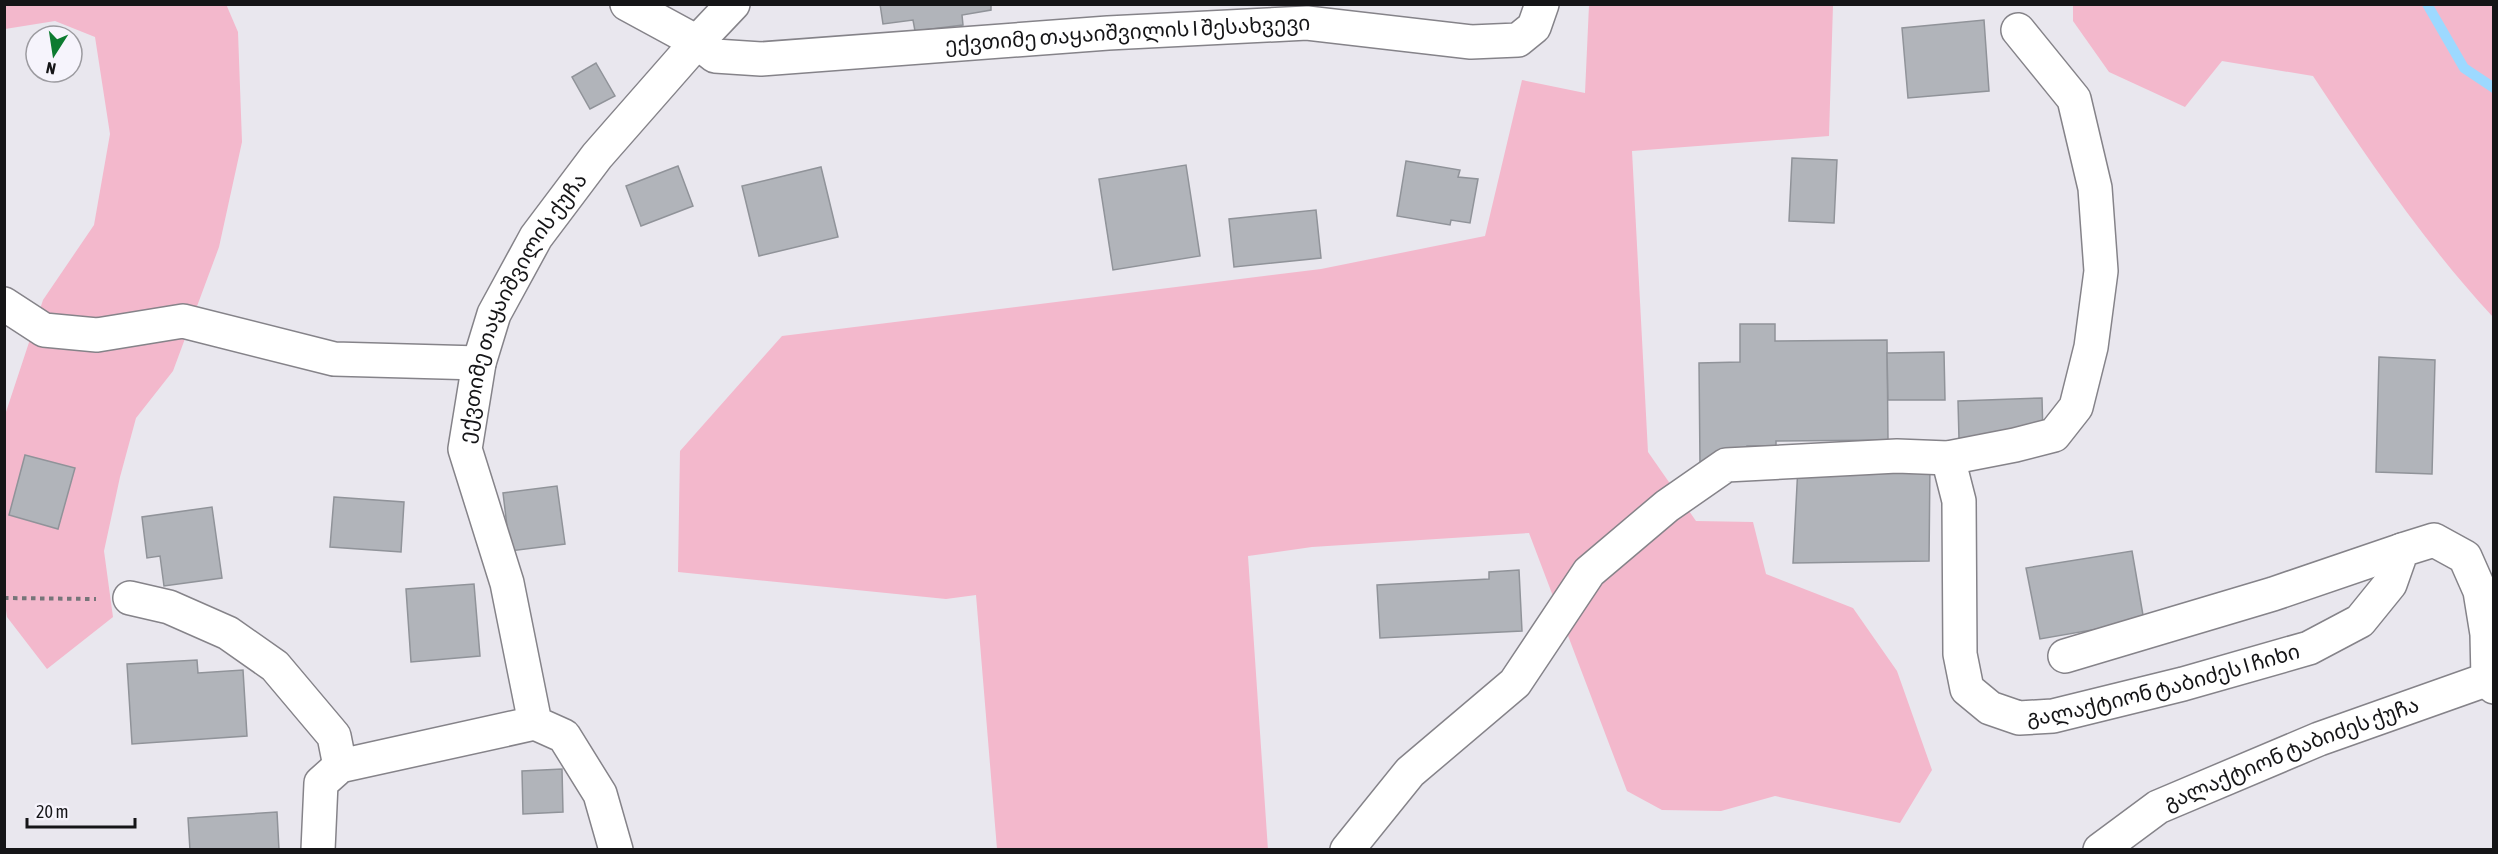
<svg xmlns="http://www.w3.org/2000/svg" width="2498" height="854" viewBox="0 0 2498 854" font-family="'Asap Condensed','Noto Sans Georgian',sans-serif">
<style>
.green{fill:#f3b8cc}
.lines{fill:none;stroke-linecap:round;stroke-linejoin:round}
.stream{stroke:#9dd9ff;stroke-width:10}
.building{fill:#b1b4ba;stroke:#909399;stroke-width:1.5}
.minor-casing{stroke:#858389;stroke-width:36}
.path{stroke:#767579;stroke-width:4;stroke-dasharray:4.5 4.5;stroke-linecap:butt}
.minor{stroke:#fff;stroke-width:33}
.labels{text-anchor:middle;stroke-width:4.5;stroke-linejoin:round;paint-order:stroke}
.street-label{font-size:21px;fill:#151517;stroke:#f6f4fc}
</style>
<rect width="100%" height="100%" fill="#e9e7ee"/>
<!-- green -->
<g class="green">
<path d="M226 4 238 32 242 142 219 247 173 371 136 418 120 477 104 551 113 617 47 669 7 617 4 597 5 415 43 300 94 225 110 134 95 37 55 21 5 29V5Z"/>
<path d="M1589 5H1833L1829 136 1632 151 1648 452 1696 521 1753 522 1766 574 1853 608 1897 671 1932 770 1900 823 1775 796 1721 811 1662 810 1627 791 1529 533 1312 547 1248 556 1268 850 997 849 976 595 946 599 678 572 680 451 782 336 1321 269 1485 236 1522 80 1585 93Z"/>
<path d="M2073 5H2493V317C2425 244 2368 159 2313 76L2222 61 2185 107 2109 72 2073 21Z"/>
</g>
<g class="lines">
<!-- stream -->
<path class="stream" d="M2427 4 2464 68 2494 88"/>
</g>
<!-- building -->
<g class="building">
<path d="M880 4H991V10L962 15 963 25 915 31 913 20 883 24Z"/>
<path d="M1984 20 1989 91 1908 98 1902 28Z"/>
<path d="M596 63 615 96 590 109 572 77Z"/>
<path d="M1792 158 1837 160 1834 223 1789 221Z"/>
<path d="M1406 161 1460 170 1458 177 1478 179 1470 223 1451 220 1450 225 1397 216Z"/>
<path d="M1186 165 1200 256 1113 270 1099 179Z"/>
<path d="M678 166 693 206 641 226 626 186Z"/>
<path d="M821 167 838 237 759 256 742 186Z"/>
<path d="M1316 210 1321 258 1234 267 1229 219Z"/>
<path d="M1740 324H1775V341L1887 340 1888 440 1776 441V446H1747L1746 462 1700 463 1699 363 1740 362Z"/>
<path d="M1944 352 1945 400H1888L1887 353Z"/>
<path d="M2379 357 2435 360 2432 474 2376 472Z"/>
<path d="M2042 398 2043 436 1959 439 1958 401Z"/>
<path d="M25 455 75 468 58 529 9 515Z"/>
<path d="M1930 463 1929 561 1793 563 1798 466Z"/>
<path d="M557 486 565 544 510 551 503 493Z"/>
<path d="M334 497 404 502 401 552 330 547Z"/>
<path d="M212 507 222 578 164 586 160 556 147 558 142 517Z"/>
<path d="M2132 551 2144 621 2040 639 2026 568Z"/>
<path d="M1519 570 1522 631 1380 638 1377 585 1489 579V572Z"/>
<path d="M474 584 480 656 411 662 406 589Z"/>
<path d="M197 660 198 673 243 670 247 736 132 744 127 664Z"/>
<path d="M562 769 563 812 523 814 522 771Z"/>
<path d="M277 812 279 850H190L188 818Z"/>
</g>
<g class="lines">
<!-- minor casing -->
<g class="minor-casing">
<g id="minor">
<path id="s1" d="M627 4 697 42 715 56 761 59 1108 33 1307 23 1471 42 1518 40 1534 27 1542 4"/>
<path d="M4 304 44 330 97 335 183 321 334 359 479 363"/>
<path id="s2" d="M1948 458 1959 501 1960 654 1967 689 1990 708 2019 718 2053 716 2183 684 2309 648 2360 621 2390 584 2402 550 2434 540 2465 557 2480 591 2487 634 2488 679 2494 687"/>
<path d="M130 598 169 607 228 633 275 666 334 736 340 766"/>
<path d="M2065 656 2273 594 2402 550"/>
<path d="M318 850 321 783 340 766 535 723"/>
<path id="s3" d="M616 850 600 794 564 736 535 723 507 583 465 449 479 363 494 314 536 237 597 156 697 42 733 4"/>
<path d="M1347 850 1410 772 1515 683 1589 572 1667 506 1726 465 1897 456 1948 458 2015 445 2054 435 2076 407 2091 347 2101 271 2095 188 2074 99 2018 30"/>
<path id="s4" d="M2100 850 2158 807 2319 739 2494 677"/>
</g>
</g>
<!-- path -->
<path class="path" d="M4 598 96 599"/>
<!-- minor -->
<use href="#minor" class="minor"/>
</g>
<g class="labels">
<!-- street labels -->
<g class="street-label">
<text dy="7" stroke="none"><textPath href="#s1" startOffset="516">ექვთიმე თაყაიშვილის I შესახვევი</textPath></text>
<text dy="7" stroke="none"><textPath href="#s3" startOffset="596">ექვთიმე თაყაიშვილის ქუჩა</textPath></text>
<text dy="7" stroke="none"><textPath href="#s2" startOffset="442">გალაქტიონ ტაბიძეს I ჩიხი</textPath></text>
<text dy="7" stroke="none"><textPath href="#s4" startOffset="216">გალაქტიონ ტაბიძეს ქუჩა</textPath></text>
</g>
</g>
<!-- border -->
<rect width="2498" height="854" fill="none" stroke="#151517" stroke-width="12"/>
<!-- north arrow -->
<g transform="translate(54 54) rotate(192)"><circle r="28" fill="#f6f4fc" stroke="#9c9ba0" stroke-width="1.5"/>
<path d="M0-4.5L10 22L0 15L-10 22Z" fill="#0c7b30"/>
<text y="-9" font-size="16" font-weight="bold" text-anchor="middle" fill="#151517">N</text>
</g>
<!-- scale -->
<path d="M27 818v9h108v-9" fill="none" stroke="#151517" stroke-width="3"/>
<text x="36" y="818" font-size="18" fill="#151517" stroke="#f6f4fc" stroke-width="4.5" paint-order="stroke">20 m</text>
</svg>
